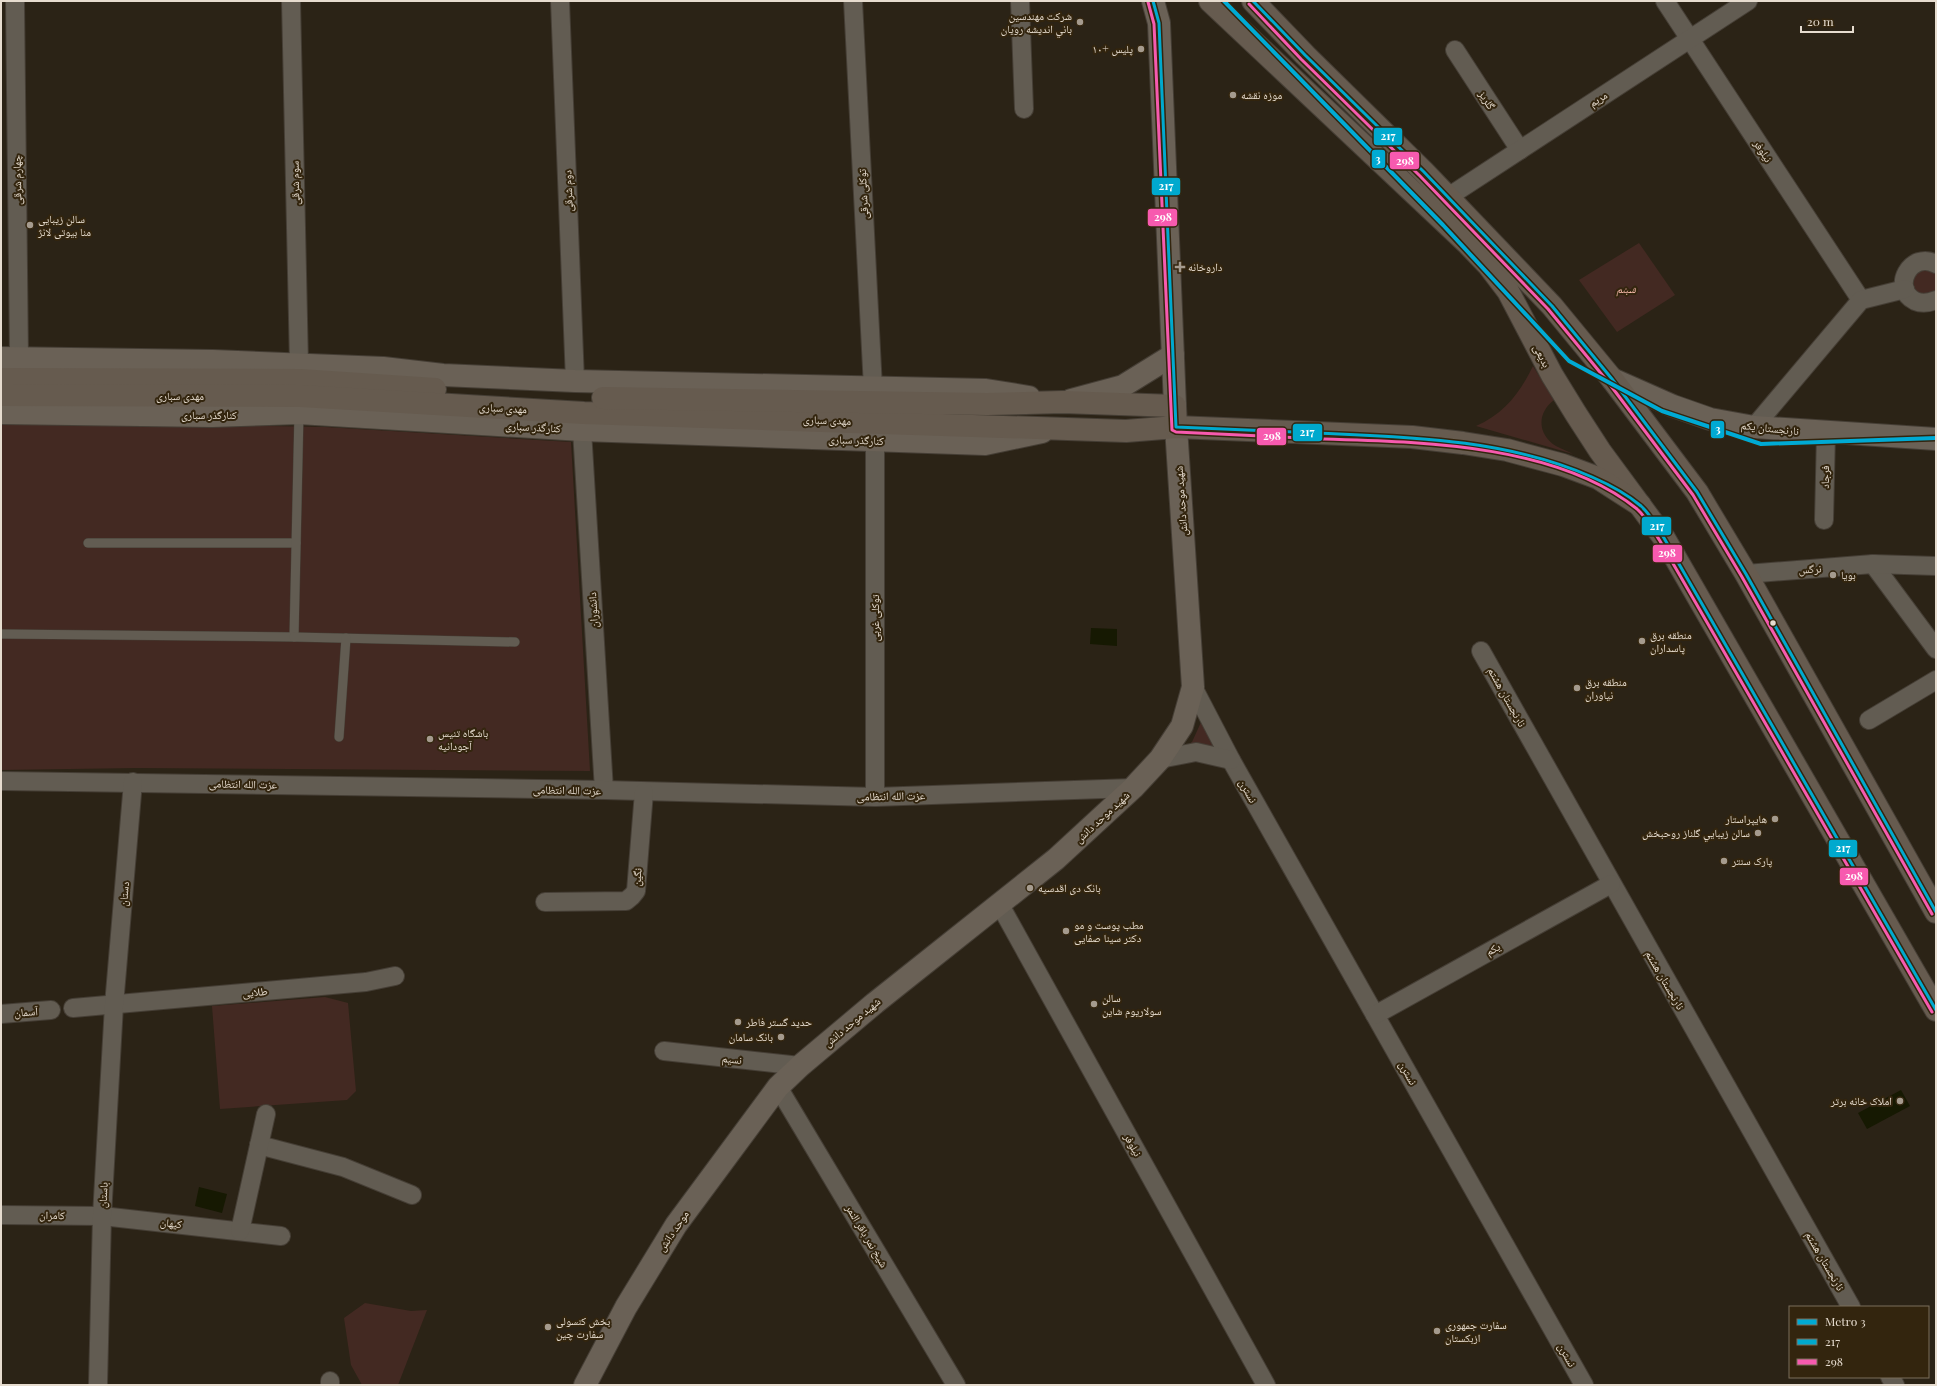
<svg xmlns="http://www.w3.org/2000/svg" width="1937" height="1386" viewBox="0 0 1937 1386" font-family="'Playfair Display','Noto Naskh Arabic',serif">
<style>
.green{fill:#432922}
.water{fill:#161902}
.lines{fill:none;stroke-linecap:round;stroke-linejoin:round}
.service-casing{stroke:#453e35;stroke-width:10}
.minor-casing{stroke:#453e35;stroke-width:20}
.secondary-casing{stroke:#453e35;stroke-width:24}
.primary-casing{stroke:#453e35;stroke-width:24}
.service{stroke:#625c52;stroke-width:9}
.minor{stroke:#625c52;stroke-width:18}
.secondary{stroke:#6a6156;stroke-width:22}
.primary{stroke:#665b4f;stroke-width:22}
.bus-1-casing{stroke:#33250e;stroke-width:6}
.bus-2-casing{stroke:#33250e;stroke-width:6}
.bus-1{stroke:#00a9ce;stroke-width:3}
.bus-2{stroke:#f75aaf;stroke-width:3}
.metro-1-casing{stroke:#33250e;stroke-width:7}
.metro-1{stroke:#00aad4;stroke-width:4}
.poi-dot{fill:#a59b8e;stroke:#33250e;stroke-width:1.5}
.bus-dot{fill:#e6dccf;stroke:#33250e;stroke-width:1.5}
.labels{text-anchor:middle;stroke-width:4;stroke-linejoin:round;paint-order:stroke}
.poi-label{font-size:11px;fill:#e6dccf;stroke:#33250e;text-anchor:start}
.street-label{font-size:11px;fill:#e6dccf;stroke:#33250e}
.park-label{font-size:11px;font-style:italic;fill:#f9bcad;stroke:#33250e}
.line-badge{stroke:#33250e;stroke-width:1.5}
.badge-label{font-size:11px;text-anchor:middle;font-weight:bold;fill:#fff}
</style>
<rect width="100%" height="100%" fill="#2b2316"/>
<!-- green -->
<g class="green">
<path d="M1639 243 1675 295 1617 332 1579 280Z"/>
<path d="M1936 268V295L1916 297 1908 277 1911 271Z"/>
<path d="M1533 366 1554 400C1537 413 1537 434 1556 446 1561 449 1568 451 1573 454L1476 426C1504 414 1520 393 1533 366Z"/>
<path d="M1 421H170L268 426 325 427 571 442 590 771 137 768 1 770Z"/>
<path d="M1202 720 1220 753 1187 745 1192 742Z"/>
<path d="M325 997 348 1003 356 1091 347 1100 220 1109 212 1006Z"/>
<path d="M365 1303 411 1311 427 1310 398 1385H362L351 1365 344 1318Z"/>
</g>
<!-- water -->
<g class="water">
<path d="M1091 628 1117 629V646L1090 644Z"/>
<path d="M1901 1090 1910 1106 1867 1129 1858 1113Z"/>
<path d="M199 1187 227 1194 222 1213 195 1206Z"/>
</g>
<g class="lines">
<!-- service casing -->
<g class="service-casing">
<g id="service">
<path d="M88 543H296"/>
<path d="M1 634 294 637 299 413"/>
<path d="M294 637 515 642"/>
<path d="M339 737 346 638"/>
</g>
</g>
<!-- minor casing -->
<g class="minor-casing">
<g id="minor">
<path d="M15 1 19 358"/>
<path d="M291 1 299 364"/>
<path d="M560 1 575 381"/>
<path d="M853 1 873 388"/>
<path d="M1020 1 1024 109"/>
<path d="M1665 1 1861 300"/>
<path d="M1455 50 1520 150"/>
<path d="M1448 197 1748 1"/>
<path d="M1936 264C1911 250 1890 288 1915 301 1922 304 1929 303 1936 300"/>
<path d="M1754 427 1861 300 1905 289"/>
<path d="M582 430 604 790"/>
<path d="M1824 520 1826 433"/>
<path d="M1873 564 1936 649"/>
<path d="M1746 574 1873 564 1936 566"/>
<path d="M1481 651 1851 1307"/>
<path d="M1193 687 1231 760 1584 1385"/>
<path d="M1869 720 1936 680"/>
<path d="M1160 759 1196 752 1231 760"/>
<path d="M1 781 604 790 875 797 1133 788"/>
<path d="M875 797V440"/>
<path d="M545 902 626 901 632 896 636 891 644 792"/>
<path d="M1000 905 1266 1385"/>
<path d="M73 1008 366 982 395 976"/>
<path d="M1 1014 51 1010"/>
<path d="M1375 1015 1611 884"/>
<path d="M664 1051 800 1066"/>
<path d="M778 1087 956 1385"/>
<path d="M259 1145 343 1167 412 1195"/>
<path d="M1 1215 102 1216 281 1236"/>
<path d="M240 1231 266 1114"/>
<path d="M1890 1377 1895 1385"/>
<path d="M330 1381V1385"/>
<path d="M98 1385 102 1216 114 1005 133 782"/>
</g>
</g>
<!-- secondary casing -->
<g class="secondary-casing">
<g id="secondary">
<path d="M1153 1 1159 23 1175 406"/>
<path d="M1 358 213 361 383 368 443 375 575 381 986 390 1029 397"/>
<path d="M1612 379 1673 406 1710 419 1754 427 1936 439"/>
<path d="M1071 400 1123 386 1173 355"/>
<path d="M1 413 212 416 299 413 582 430 985 444 1042 432"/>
<path d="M585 1385 626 1307 676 1225 778 1087 800 1066 875 1003 1056 859 1133 788 1160 759 1182 726 1193 687 1176 427"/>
</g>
</g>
<!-- primary casing -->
<g class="primary-casing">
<g id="primary">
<path d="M1210 1 1467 243 1489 266 1508 291 1552 375 1576 414 1600 451 1664 538 1936 1010"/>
<path d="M1253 1 1305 55 1424 172 1552 306 1612 379 1697 492 1746 574 1936 912"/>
<path d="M1 379 300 380 435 389"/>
<path d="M1 395 301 396 584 413 1126 431 1176 427 1412 437 1463 443 1507 450 1563 465 1598 478 1640 505"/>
<path d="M603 398 987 404 1063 402 1175 406 1176 427"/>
</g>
</g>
<!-- service -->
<use href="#service" class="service"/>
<!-- minor -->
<use href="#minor" class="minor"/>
<!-- secondary -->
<use href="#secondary" class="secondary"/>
<!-- primary -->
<use href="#primary" class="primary"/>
<!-- bus-1 casing -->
<g class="bus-1-casing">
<g id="bus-1">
<path d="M1153 1 1159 23 1176 427C1223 429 1271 431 1318 433 1410 437 1506 439 1592 477 1608 484 1627 494 1641 506 1651 515 1657 527 1664 538L1936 1010"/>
<path d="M1253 1 1305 55 1424 172 1552 306 1612 379 1697 492 1746 574 1936 912"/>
</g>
</g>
<!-- bus-2 casing -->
<g class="bus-2-casing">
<g id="bus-2">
<path d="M1148 2 1154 24 1172 430 1176 432C1225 434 1274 437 1324 439 1422 442 1557 444 1637 509 1646 517 1653 530 1660 541L1932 1012"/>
<path d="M1249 4 1301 59 1420 176 1548 309 1608 382 1693 495 1742 577 1932 914"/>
</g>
</g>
<!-- bus-1 -->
<use href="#bus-1" class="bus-1"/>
<!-- bus-2 -->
<use href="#bus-2" class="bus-2"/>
<!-- metro-1 casing -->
<g class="metro-1-casing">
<path id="metro-1" d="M1224 1 1443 225 1569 361 1662 411 1761 444 1936 438"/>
</g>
<!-- metro-1 -->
<use href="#metro-1" class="metro-1"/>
</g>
<!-- markers -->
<g class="poi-dot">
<circle cx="1080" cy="22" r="4"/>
<circle cx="1141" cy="49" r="4"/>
<circle cx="1233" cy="95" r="4"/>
<circle cx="30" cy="225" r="4"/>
<path d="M1178 261h4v4h4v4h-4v4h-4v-4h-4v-4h4z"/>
<circle cx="1833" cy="575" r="4"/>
<circle cx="1642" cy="641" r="4"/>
<circle cx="1577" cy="688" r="4"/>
<circle cx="430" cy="739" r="4"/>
<circle cx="1775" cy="819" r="4"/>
<circle cx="1758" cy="833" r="4"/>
<circle cx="1724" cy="861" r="4"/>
<circle cx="1030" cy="888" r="4"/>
<circle cx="1066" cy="931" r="4"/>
<circle cx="1094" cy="1004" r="4"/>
<circle cx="738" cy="1022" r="4"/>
<circle cx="781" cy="1037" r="4"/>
<circle cx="1900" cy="1101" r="4"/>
<circle cx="548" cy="1327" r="4"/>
<circle cx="1437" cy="1331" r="4"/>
</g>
<circle class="bus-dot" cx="1773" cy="623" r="3.5"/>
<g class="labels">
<!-- poi labels -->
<g class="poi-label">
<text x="1072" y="20" text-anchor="end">شركت مهندسين<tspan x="1072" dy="13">باني انديشه رويان</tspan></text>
<text x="1133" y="53" text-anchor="end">پلیس +۱۰</text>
<text x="1241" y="99">موزه نقشه</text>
<text x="38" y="223">سالن زیبایی<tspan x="38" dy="13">منا بیوتی لانژ</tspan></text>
<text x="1188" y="271">داروخانه</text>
<text x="1841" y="579">بویا</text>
<text x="1650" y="639">منطقه برق<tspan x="1650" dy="13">پاسداران</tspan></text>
<text x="1585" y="686">منطقه برق<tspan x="1585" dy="13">نیاوران</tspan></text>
<text x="438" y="737">باشگاه تنیس<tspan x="438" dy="13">آجودانیه</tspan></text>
<text x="1767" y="823" text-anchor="end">هایپراستار</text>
<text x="1750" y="837" text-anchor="end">سالن زيبايي گلناز روحبخش</text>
<text x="1732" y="865">پارک سنتر</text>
<text x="1038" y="892">بانک دی اقدسیه</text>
<text x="1074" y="929">مطب پوست و مو<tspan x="1074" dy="13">دکتر سینا صفایی</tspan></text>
<text x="1102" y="1002">سالن<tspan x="1102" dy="13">سولاریوم شاین</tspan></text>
<text x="746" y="1026">حدید گستر فاطر</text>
<text x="773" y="1041" text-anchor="end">بانک سامان</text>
<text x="1892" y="1105" text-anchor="end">املاک خانه برتر</text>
<text x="556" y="1325">بخش کنسولی<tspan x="556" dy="13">سفارت چین</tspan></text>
<text x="1445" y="1329">سفارت جمهوری<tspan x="1445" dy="13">ازبکستان</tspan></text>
</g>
<!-- street labels -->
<g class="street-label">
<text transform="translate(1598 99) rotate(-33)" y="4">مریم</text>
<text transform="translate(1487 100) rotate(57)" y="4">گلریز</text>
<text transform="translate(1763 151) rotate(57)" y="4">نیلوفر</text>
<text transform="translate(17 180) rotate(-91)" y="4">چهارم شرقی</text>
<text transform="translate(295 183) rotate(-91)" y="4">سوم شرقی</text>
<text transform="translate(568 191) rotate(-92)" y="4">دوم شرقی</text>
<text transform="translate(863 194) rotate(-93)" y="4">توکلی شرقی</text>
<text transform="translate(1542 356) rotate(63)" y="4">بدیعی</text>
<text x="180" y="400">مهدی سباری</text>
<text transform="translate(503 408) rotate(3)" y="4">مهدی سباری</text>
<text x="209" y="419">کنارگذر سباری</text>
<text transform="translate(827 420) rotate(2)" y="4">مهدی سباری</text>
<text transform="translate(533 427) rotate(3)" y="4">کنارگذر سباری</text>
<text transform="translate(1770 428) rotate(6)" y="4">نارنجستان یکم</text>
<text transform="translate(856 440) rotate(2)" y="4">کنارگذر سباری</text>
<text transform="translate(1825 477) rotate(-89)" y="4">فرجاد</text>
<text transform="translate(1181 501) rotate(-94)" y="4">شهید موحد دانش</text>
<text transform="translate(1810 569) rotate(-4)" y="4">نرگس</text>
<text transform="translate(593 610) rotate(-93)" y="4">دانشوران</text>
<text transform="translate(875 618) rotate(-90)" y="4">توکلی غربی</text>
<text transform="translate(1507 697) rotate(61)" y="4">نارنجستان هشتم</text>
<text transform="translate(243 784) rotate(1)" y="4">عزت الله انتظامی</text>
<text transform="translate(567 790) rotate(1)" y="4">عزت الله انتظامی</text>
<text transform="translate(1248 791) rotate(61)" y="4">نسترن</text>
<text transform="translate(891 796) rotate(-1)" y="4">عزت الله انتظامی</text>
<text transform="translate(1102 817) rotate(-43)" y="4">شهید موحد دانش</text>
<text transform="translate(637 877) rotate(-85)" y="4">نگین</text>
<text transform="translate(124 894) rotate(-85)" y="4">دستان</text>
<text transform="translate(1493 949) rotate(-29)" y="4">یکم</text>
<text transform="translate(1665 980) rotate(60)" y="4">نارنجستان هشتم</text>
<text transform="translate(255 992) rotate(-5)" y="4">طلایی</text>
<text transform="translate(26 1012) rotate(-4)" y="4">آسمان</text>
<text transform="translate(852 1022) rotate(-40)" y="4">شهید موحد دانش</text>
<text transform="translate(732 1059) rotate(6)" y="4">نسیم</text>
<text transform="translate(1408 1073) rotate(61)" y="4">نسترن</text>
<text transform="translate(1133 1145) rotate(61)" y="4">نیلوفر</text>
<text transform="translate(103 1195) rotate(-87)" y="4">باستان</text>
<text transform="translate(52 1215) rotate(1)" y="4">کامران</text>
<text transform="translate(171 1223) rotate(6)" y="4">کیهان</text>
<text transform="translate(673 1231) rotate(-56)" y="4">موحد دانش</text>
<text transform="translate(867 1236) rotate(59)" y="4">شیخ نمر باقر النمر</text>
<text transform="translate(1825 1261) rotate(60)" y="4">نارنجستان هشتم</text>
<text transform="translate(1567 1355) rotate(61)" y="4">نسترن</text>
</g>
<!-- park labels -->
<g class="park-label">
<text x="1626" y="293">شبنم</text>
</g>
</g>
<g class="line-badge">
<rect x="1373" y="127" width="30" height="19" rx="4" fill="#00a9ce"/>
<rect x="1371" y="149" width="15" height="20" rx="4" fill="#00aad4"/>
<rect x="1389" y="151" width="31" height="19" rx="4" fill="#f75aaf"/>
<rect x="1151" y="177" width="30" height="19" rx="4" fill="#00a9ce"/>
<rect x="1147" y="208" width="31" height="19" rx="4" fill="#f75aaf"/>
<rect x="1710" y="420" width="15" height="19" rx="4" fill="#00aad4"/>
<rect x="1292" y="423" width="31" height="19" rx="4" fill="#00a9ce"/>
<rect x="1256" y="427" width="31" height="19" rx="4" fill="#f75aaf"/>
<rect x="1641" y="516" width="31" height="20" rx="4" fill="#00a9ce"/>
<rect x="1652" y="544" width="31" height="19" rx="4" fill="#f75aaf"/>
<rect x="1828" y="839" width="30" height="19" rx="4" fill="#00a9ce"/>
<rect x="1839" y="867" width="30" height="19" rx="4" fill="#f75aaf"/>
</g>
<g class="badge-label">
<text x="1388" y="140">217</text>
<text x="1378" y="163">3</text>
<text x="1405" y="165">298</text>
<text x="1166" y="190">217</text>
<text x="1163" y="221">298</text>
<text x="1718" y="433">3</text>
<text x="1307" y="436">217</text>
<text x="1272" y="440">298</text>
<text x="1657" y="530">217</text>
<text x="1667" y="557">298</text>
<text x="1843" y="852">217</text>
<text x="1854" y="880">298</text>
</g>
<!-- border -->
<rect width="1937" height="1386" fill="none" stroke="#e6dccf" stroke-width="4"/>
<!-- legend -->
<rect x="1789" y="1306" width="140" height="72" fill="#33250e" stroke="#7b6e5b"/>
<rect x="1797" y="1319" width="20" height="6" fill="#00aad4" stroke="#7b6e5b"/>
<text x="1825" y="1326" font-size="12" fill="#e6dccf">Metro 3</text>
<rect x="1797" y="1339" width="20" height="6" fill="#00a9ce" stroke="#7b6e5b"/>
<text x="1825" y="1346" font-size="12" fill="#e6dccf">217</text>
<rect x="1797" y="1359" width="20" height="6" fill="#f75aaf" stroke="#7b6e5b"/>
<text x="1825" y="1366" font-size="12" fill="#e6dccf">298</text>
<!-- scale -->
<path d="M1801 26v6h52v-6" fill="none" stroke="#e6dccf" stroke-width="2"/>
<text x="1807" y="26" font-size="12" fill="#e6dccf" stroke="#33250e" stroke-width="3" paint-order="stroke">20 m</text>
</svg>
